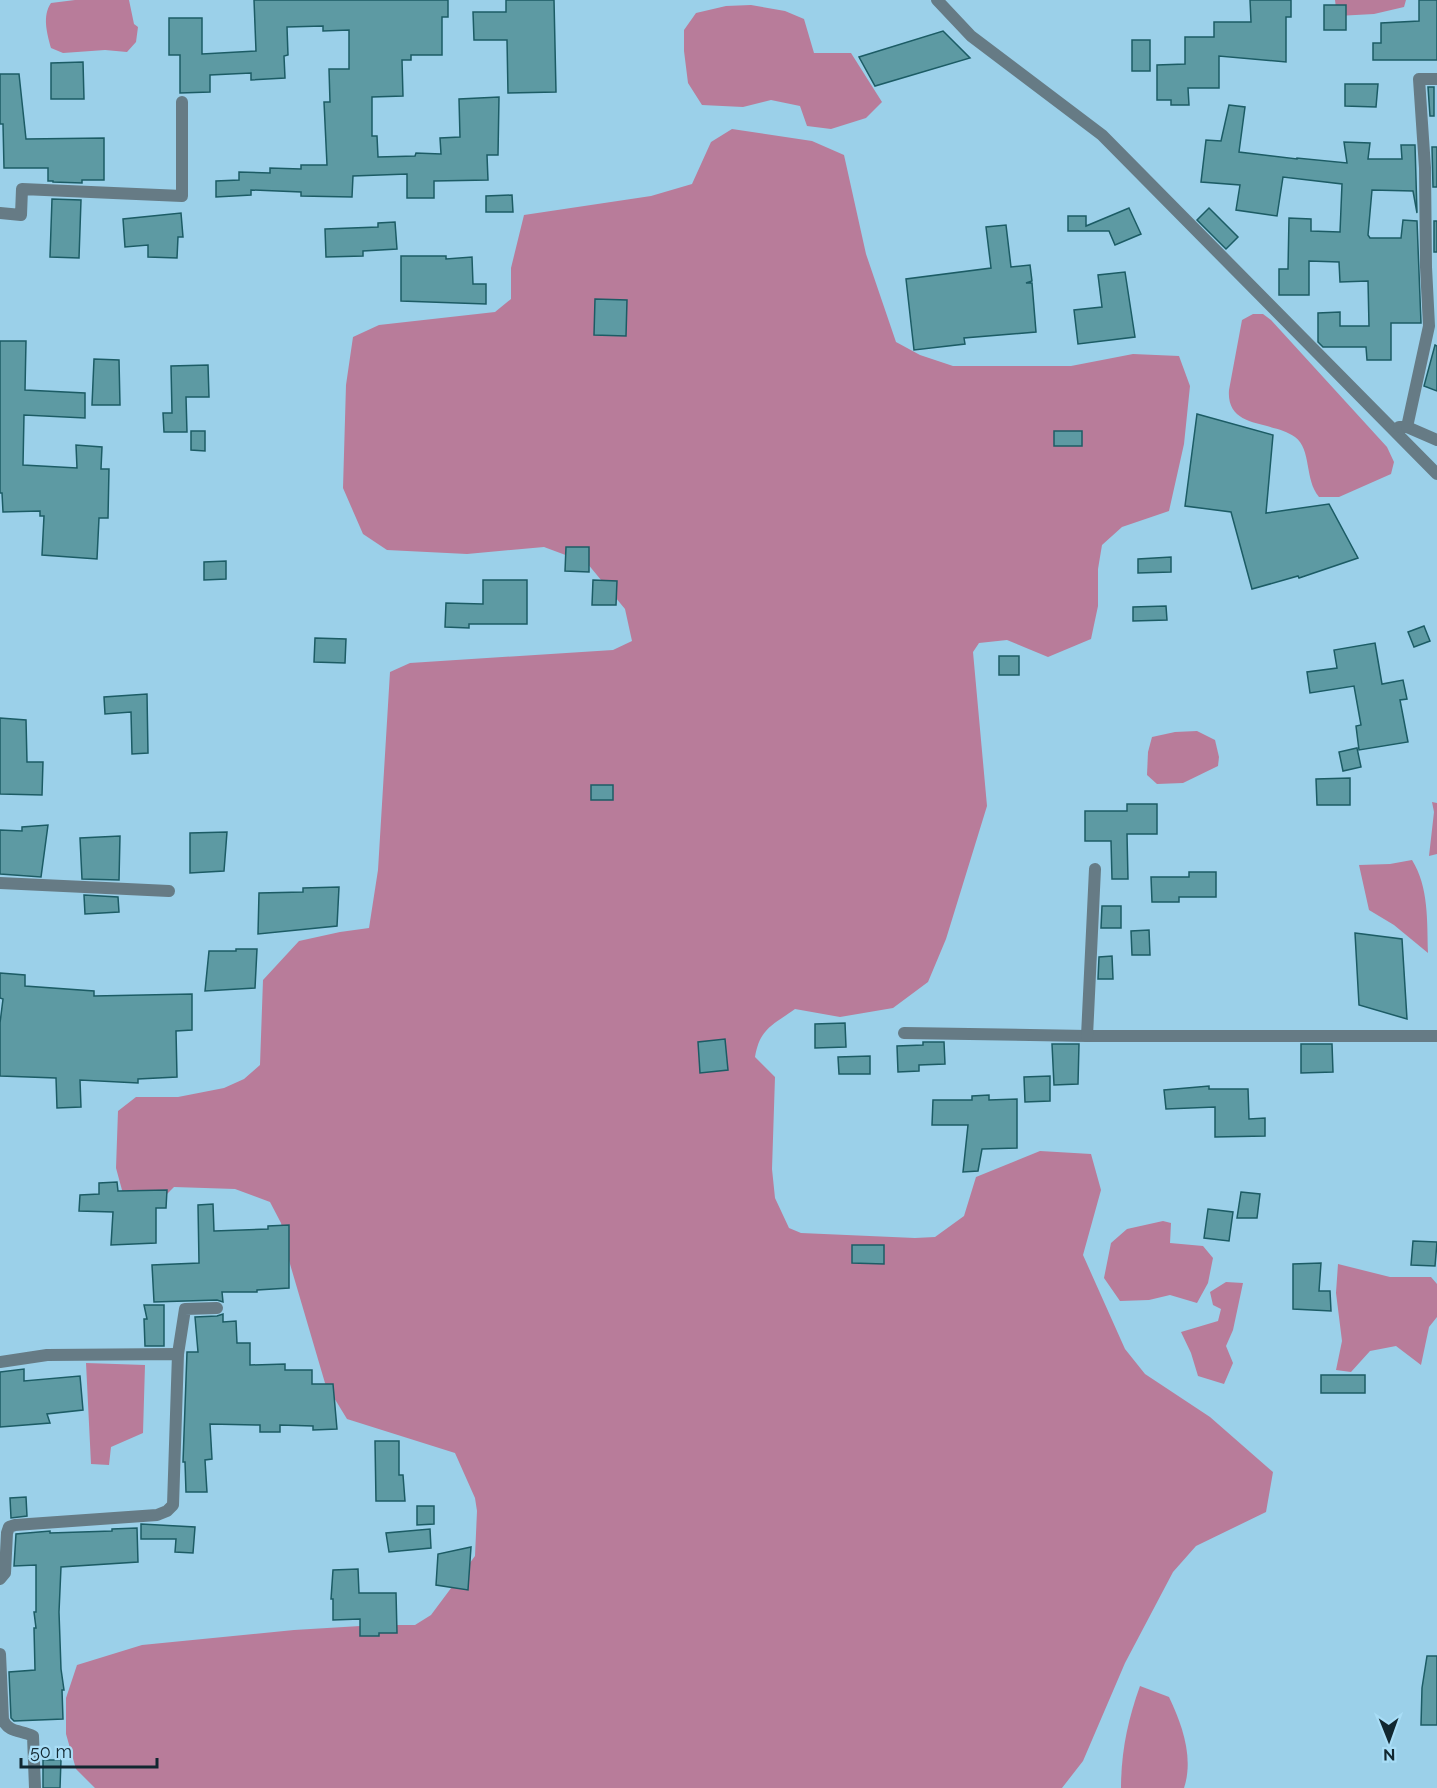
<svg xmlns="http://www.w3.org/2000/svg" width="1437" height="1788" viewBox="0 0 1437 1788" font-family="Raleway,sans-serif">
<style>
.water{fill:#b87c9a}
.building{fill:#5d9aa3;stroke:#1c5c65;stroke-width:1.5}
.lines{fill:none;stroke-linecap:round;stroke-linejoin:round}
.minor{stroke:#667b85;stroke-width:12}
</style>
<rect width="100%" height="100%" fill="#9bd0e9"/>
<!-- water -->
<g class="water">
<path d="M75 0H129L134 24 138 27 136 42 127 52 105 50 63 53 51 48C47 33 42 16 51 3Z"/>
<path d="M1335 0H1406L1404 7 1374 14 1337 16Z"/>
<path d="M751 5 785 11 804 19 814 53H851L882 102 866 118 831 129 807 126 800 106 771 100 743 107 702 105 688 83 684 51V30L696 13 726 6Z"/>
<path d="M732 129 812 141 844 155 866 254 896 342 920 355 953 366H1071L1133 354 1179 356 1190 386 1184 444 1169 511 1122 527 1102 545 1098 569V606L1091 639 1048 657 1007 640 979 643 973 652 987 806 946 939 928 982 893 1008 840 1017 795 1009C773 1025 760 1028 755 1057L775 1077 772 1169 775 1198 789 1228 801 1233 915 1238 935 1237 964 1216 976 1177 1040 1151 1091 1154 1101 1190 1083 1255 1125 1349 1145 1374 1210 1417 1273 1472 1266 1512 1196 1546 1173 1572 1125 1663 1083 1761 1062 1788H95L76 1769 66 1734V1698L77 1665 142 1645 294 1630 377 1625H415L431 1615 475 1556 477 1511 475 1498 455 1453 347 1419 325 1383 290 1264 281 1223 270 1202 235 1189 174 1187 145 1216 125 1201 116 1168 118 1111 136 1097H178L224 1088 244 1079 260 1065 263 980 299 941 340 932 369 928 378 870 390 672 410 663 613 650 632 641 625 609 587 563 544 547 467 554 387 550 363 534 343 488 346 385 353 337 379 325 495 312 511 299V268L524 215 651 196 692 184 711 142Z"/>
<path d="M1253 314H1263L1271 320 1387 447 1394 462 1391 474 1339 497H1319C1304 479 1312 450 1295 437 1272 420 1226 430 1229 390L1242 320Z"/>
<path d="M1197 731 1215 740 1219 757 1218 766 1183 783 1157 784 1147 775 1148 752 1152 737 1175 732Z"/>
<path d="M1432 802 1437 803V854L1429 856 1434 812Z"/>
<path d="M1412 860C1429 887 1427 922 1428 953L1394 925 1369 910 1359 865 1390 864Z"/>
<path d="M1163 1221 1171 1223 1170 1243 1203 1246 1213 1258 1208 1283 1197 1303 1170 1295 1149 1300 1120 1301 1104 1278 1111 1243 1127 1229Z"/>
<path d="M1338 1264 1390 1277H1431L1437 1284V1317L1429 1327 1421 1365 1396 1346 1370 1351 1351 1372 1336 1370 1342 1341 1336 1293Z"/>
<path d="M1226 1282 1243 1283 1233 1330 1226 1346 1233 1363 1224 1384 1198 1376 1191 1353 1181 1332 1218 1321 1221 1309 1213 1305 1210 1292Z"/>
<path d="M86 1363 145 1365 143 1433 111 1447 109 1465 91 1464Z"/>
<path d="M1140 1686 1169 1697C1182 1724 1194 1758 1184 1788H1121C1121 1752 1128 1719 1140 1686Z"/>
</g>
<!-- building -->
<g class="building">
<path d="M254 0H448V17H442V55H411V60H402L403 96 372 97V136H377L378 157 415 156 416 153 441 154 440 138 460 137 459 99 499 97 498 155H487L488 180 434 181V198H407V174L353 176 352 197 301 196V192L251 190V195L216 197V181L239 180V172L270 173V168L301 169V165H327L324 102H330L329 69H349V30L323 31V26L287 27 288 55 284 56 285 78 251 80V73L210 75V92L180 93V55H169V18H202V54L256 51Z"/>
<path d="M506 0H554L556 92 508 93 507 40H474L473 12H506Z"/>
<path d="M1250 0H1291V17H1286V62L1219 56V88H1188L1189 105H1171V100H1157V65L1185 64V37H1214V22H1251Z"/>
<path d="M1419 0H1437V60H1373V43H1381V23L1419 21Z"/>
<rect x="1324" y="5" width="22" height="25"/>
<path d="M943 31 970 58 875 86 859 57Z"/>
<rect x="1132" y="40" width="18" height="31"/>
<path d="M83 62 84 99H51V63Z"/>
<path d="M0 74H19L26 139 104 138V180H82V183L53 182V181H48V168H4L3 124H0Z"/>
<path d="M1345 84H1378L1376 107 1345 106Z"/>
<path d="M1428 87H1434V116H1430Z"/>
<path d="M1229 105 1245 107 1239 152 1297 159V158L1347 163 1344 142 1370 143 1368 159H1402L1401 145H1415L1417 213 1413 191 1372 190 1368 235 1370 238H1401L1403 220 1417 221 1421 323H1391V360H1367L1366 347H1323L1318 342V313L1340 312V326H1369L1368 281 1340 282 1339 262 1309 261V295H1279V269H1288L1289 218 1311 219V231L1340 232 1342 184 1283 177 1277 216 1236 210 1240 185 1201 182 1206 140 1221 141Z"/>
<path d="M1432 147H1437V187H1433Z"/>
<path d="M512 195 513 212H486V196Z"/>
<path d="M52 199 81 200 79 258 50 257Z"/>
<path d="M1129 208 1141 234 1115 245 1109 231H1068V216H1086V226Z"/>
<path d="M1209 208 1238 237 1226 249 1197 220Z"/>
<path d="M181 213 183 237H178L177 258 148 257V245L125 247 123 219Z"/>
<rect x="1434" y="221" width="3" height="31"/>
<path d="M395 222 397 249 363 251V256L326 257 325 229 378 227V223Z"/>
<path d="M1006 225 1011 267 1030 265 1032 281 1026 283H1032L1036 332 964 338 965 344 914 350 906 279 991 268 986 227Z"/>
<path d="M401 256H446V259L472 257 473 284H486V304L401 301Z"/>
<path d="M1125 272 1135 337 1078 344 1074 310 1102 307 1098 275Z"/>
<path d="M595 299 627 300 626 336 594 335Z"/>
<path d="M0 341H26L25 390 85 393V418L24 415 23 465 77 468 76 445 102 447 101 469H109L108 518H99L97 559 42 555 44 516H40V511L3 512 2 493H0Z"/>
<path d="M1435 345 1437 346V391L1424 386Z"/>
<path d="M94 359 119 360 120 405H92Z"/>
<path d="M208 365 209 397H186L187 432H164L163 413H172L171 366Z"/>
<path d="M1197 414 1273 435 1266 513 1329 504 1358 558 1299 578 1298 576 1252 589 1231 512 1185 506Z"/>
<path d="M191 431H205V451L191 450Z"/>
<rect x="1054" y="431" width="28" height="15"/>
<path d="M566 547H589V572L565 571Z"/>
<path d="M1171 557V572L1138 573V559Z"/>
<path d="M226 561V579L204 580V562Z"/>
<path d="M483 580H527V624H469V628L445 627 446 603 483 604Z"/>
<path d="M593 580 617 581 616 605H592Z"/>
<path d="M1166 606 1167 620 1133 621V607Z"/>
<path d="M1424 626 1430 641 1414 647 1408 632Z"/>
<path d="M315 638 346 639 345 663 314 662Z"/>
<path d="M1375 643 1382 684 1403 680 1407 699 1400 700 1408 742 1359 750 1356 726 1361 725 1354 686 1310 693 1307 672 1337 668 1334 650Z"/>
<rect x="999" y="656" width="20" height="19"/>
<path d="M147 694 148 753 132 754 131 712 105 714 104 697Z"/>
<path d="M0 718 26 720 27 762H43L42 795 0 794Z"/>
<path d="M1357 748 1361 767 1343 771 1339 752Z"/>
<path d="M1350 778V805H1317L1316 779Z"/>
<rect x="591" y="785" width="22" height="15"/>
<path d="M1127 804H1157V834H1127L1128 879H1112L1111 841H1085V811H1127Z"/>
<path d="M48 825 41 877 0 874V830L22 831V827Z"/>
<path d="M227 832 224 871 190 873V833Z"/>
<path d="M120 836 119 880 82 879 80 838Z"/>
<path d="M1189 872H1216V897H1179V902H1152L1151 877H1189Z"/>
<path d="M339 887 337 926 258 934 259 893 303 892V888Z"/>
<path d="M84 895 118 897 119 912 85 914Z"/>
<path d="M1102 906H1121V928H1101Z"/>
<path d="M1149 930 1150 955H1132L1131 931Z"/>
<path d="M1355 933 1402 939 1407 1019 1359 1005Z"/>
<path d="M236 949H257L255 988 205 991 209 951H236Z"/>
<path d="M1112 956 1113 979H1098L1099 957Z"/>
<path d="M0 973 25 975V986L94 991V996L192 994V1030L176 1031 177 1077 138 1079V1083L80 1080 81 1107 57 1108 56 1078 0 1076V1023L3 999 0 998Z"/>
<path d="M845 1023 846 1047 815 1048V1024Z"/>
<path d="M725 1039 728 1070 700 1073 698 1042Z"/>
<path d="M923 1042H944L945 1064 919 1065V1071L898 1072 897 1046 923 1045Z"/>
<path d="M1052 1044H1079L1078 1084 1054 1085Z"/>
<path d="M1301 1044H1332L1333 1072 1301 1073Z"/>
<path d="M870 1056V1074H839L838 1057Z"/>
<path d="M1050 1076V1101L1025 1102 1024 1077Z"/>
<path d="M1209 1086V1089H1248L1249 1119 1265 1118V1136L1215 1137V1107L1166 1109 1164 1090Z"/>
<path d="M989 1095V1100L1017 1099V1148L982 1149 978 1171 963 1172 968 1125H932L933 1100H972V1096Z"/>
<path d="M117 1182 118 1191 167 1190 166 1208H156V1243L111 1245 113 1212 79 1211 80 1195 99 1194V1183Z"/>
<path d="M1241 1192 1260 1194 1257 1218H1237Z"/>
<path d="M213 1204 214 1231 268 1229V1226L289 1225V1288L257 1290V1292H222L223 1302 217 1300 154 1302 152 1265 199 1263 198 1205Z"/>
<path d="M1208 1209 1233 1212 1229 1241 1204 1238Z"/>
<path d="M1413 1241 1437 1242 1435 1266 1411 1265Z"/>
<path d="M852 1245H884V1264L852 1263Z"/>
<path d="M1321 1263 1319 1291H1330L1331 1311 1293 1309V1264Z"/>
<path d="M144 1305H164V1346H145L144 1319H147Z"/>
<path d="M223 1314V1322L236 1321 237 1343H250V1365L285 1364V1370H312V1384H333L337 1429 313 1430V1426L280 1425V1432H260V1425L210 1424 212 1459 205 1460 207 1492H186L185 1462H183L187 1352H198L195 1317 217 1316Z"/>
<path d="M24 1369V1381L80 1376 83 1410 47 1414 50 1423 0 1427V1372Z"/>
<rect x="1321" y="1375" width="44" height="18"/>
<path d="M375 1441H399V1475H403L405 1501H376Z"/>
<path d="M26 1497 27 1516 11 1518 10 1498Z"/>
<path d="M417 1506H434V1524L417 1525Z"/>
<path d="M141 1524 195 1527 193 1553 175 1552 176 1539H141Z"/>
<path d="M137 1528 138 1562 61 1567 59 1612 61 1669 64 1690H62L63 1719 14 1721 11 1718 9 1672 35 1670 34 1628H36L34 1612H36V1565L14 1566 16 1534 50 1531V1533L112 1531V1529Z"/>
<path d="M430 1529 431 1548 389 1552 386 1533Z"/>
<path d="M471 1547 468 1590 436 1585 438 1554Z"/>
<path d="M358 1569 359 1593H396L397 1633H379V1636H360V1619L333 1620V1599H331L333 1570Z"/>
<path d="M1427 1656H1437V1725H1421L1422 1688Z"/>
<path d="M43 1760H61L60 1788H43Z"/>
</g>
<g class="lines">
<!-- minor -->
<g class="minor">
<path d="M937 0 971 36 1102 135 1437 474"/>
<path d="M0 213 21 215 22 189 182 196V102"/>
<path d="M1399 427H1407L1437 440"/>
<path d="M1407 427 1429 326 1426 267 1425 168 1419 79H1437"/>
<path d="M0 883 169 891"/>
<path d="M904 1033 1087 1036H1437"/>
<path d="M1087 1036 1095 869"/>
<path d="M178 1354 185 1309 217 1308"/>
<path d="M0 1362 47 1355 178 1354 173 1505 167 1511 157 1515 15 1525 9 1527 7 1533 5 1573 0 1579"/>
<path d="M0 1654 3 1720C9 1733 21 1730 33 1736L35 1788"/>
</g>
</g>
<!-- north arrow -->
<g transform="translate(1389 1740) rotate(179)" stroke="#a8ddf6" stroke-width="4.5" paint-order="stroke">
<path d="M0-4.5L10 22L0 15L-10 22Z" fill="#112730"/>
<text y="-9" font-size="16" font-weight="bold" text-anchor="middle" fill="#112730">N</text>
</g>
<!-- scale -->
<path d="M21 1758v9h136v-9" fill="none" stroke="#112730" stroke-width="3"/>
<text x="30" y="1758" font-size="18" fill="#112730" stroke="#a8ddf6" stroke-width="4.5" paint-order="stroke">50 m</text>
</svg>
